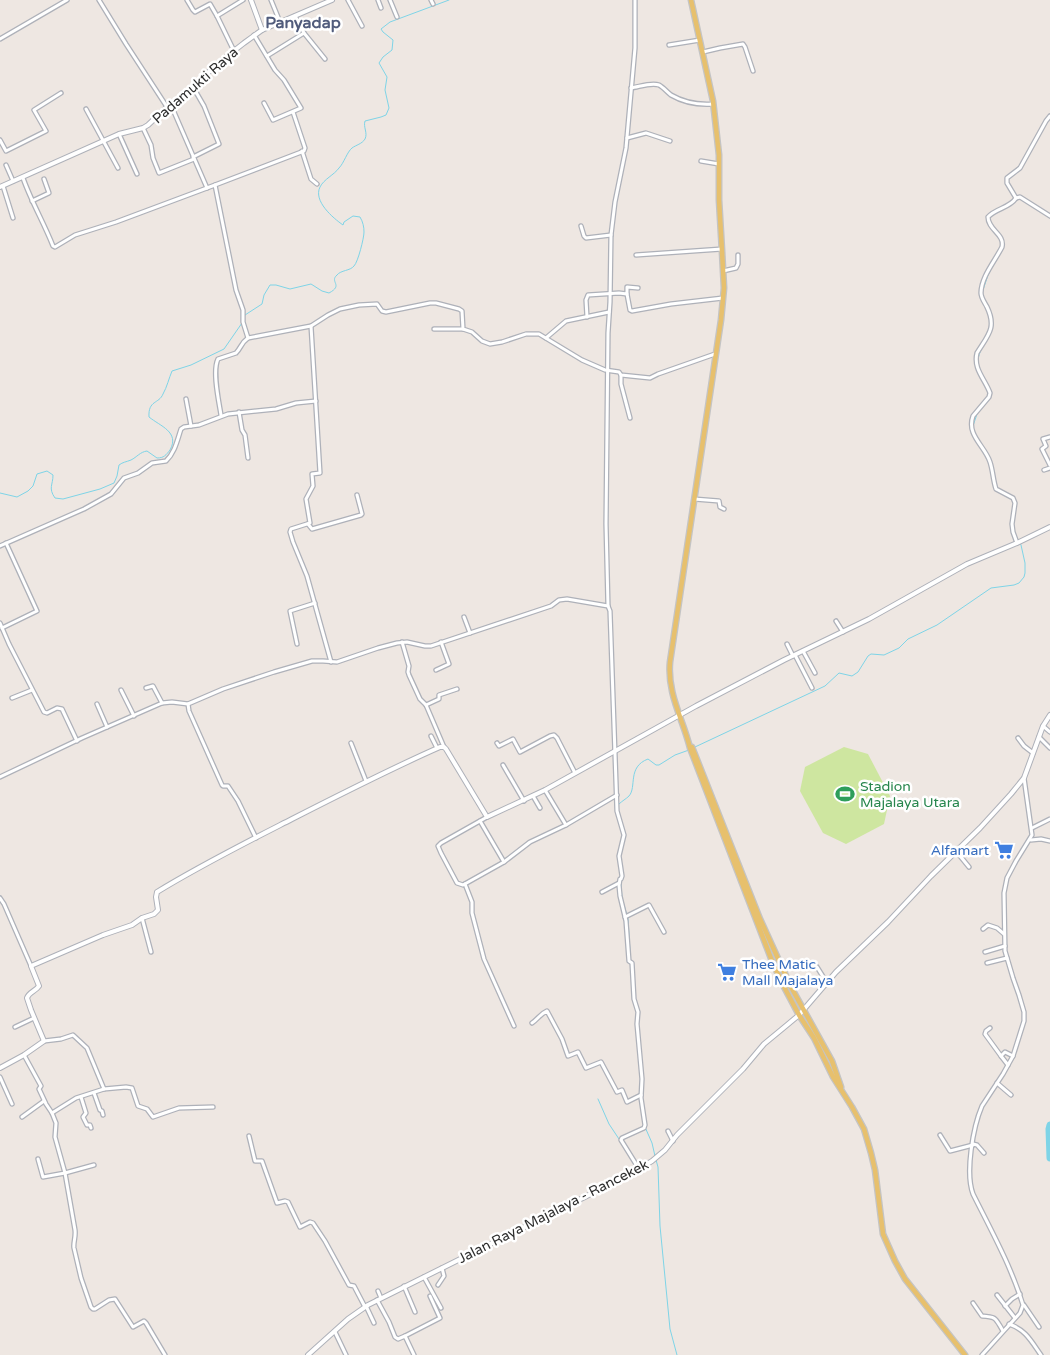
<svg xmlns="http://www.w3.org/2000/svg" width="1050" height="1355" viewBox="0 0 1050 1355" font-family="'Varela Round',sans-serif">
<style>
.pitch{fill:#cee6a0}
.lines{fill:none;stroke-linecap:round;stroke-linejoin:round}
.stream{stroke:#7ed4e7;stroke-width:1}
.river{stroke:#7ed4e7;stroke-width:7}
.minor-casing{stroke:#aeb1b9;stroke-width:5.5}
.tertiary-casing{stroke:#aeb1b9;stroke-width:6}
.secondary-casing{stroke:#aeb1b9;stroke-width:6}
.primary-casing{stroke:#c4c4c4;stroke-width:7}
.minor{stroke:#fff;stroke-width:3}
.tertiary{stroke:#fff;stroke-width:4}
.secondary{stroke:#fff;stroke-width:4}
.primary{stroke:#e7c06d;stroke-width:4.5}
.labels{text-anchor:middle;stroke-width:5;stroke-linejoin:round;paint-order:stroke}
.street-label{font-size:14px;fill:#2e2e2e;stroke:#fff}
.leisure-label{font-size:14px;fill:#27864d;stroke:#fff;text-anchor:start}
.shop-label{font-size:14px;fill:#366cbe;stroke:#fff;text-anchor:end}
.quarter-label{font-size:16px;font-weight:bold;fill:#515c7c;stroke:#fff}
</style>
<rect width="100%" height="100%" fill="#eee7e2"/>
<!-- pitch -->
<path class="pitch" d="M844 747 868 754 890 796 884 824 846 844 823 833 800 791 805 767Z"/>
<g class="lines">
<!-- stream -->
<g class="stream">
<path d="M1009 183 1017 196"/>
<path d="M983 290 988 275 995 262"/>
<path d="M244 317 245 315 262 304 264 295 270 285H276L290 289 311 284 322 291 329 293C344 285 329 282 337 275 341 270 350 271 354 266 358 262 364 238 364 232 364 227 363 222 360 217L353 216 344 222 343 225C333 218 313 201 320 187 324 179 334 175 339 168 344 163 347 152 352 148 356 145 362 144 365 139 368 133 363 127 365 121L381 117 386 115 389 108 385 90 387 77 379 63 383 57 392 50 393 40 383 32 381 29 390 22 449 0"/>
<path d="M978 359C980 346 991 338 993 324"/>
<path d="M973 426 977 414 981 409"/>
<path d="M0 493 17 497 28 491 33 486 37 474 47 471 53 475C53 485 48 488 55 498L63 499 100 489 114 483 117 476 119 465C123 462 126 462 131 460 137 457 140 452 147 451L157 458C164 458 166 455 170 450 180 432 160 426 149 417 148 400 159 404 163 394 167 387 169 378 172 371L191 365 224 349 242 323"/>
<path d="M695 747 825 686 839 673 852 676 858 672 868 656 871 654 884 655 899 648 908 639 937 625 991 588 1014 585 1019 583 1024 577 1025 573V563L1021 545 1015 534"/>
<path d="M619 804C622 801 626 799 629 796 637 787 627 767 648 759L656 765H659L675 755 689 750"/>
<path d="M621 884 622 898 628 919 630 952"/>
<path d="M632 986 633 999"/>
<path d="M598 1099 609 1124 619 1139"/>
<path d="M645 1127 652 1143 655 1156"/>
<path d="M656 1160 658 1167 660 1226 667 1298 670 1329 677 1355"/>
</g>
<!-- river -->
<path class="river" d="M1050 1125 1049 1129 1050 1158"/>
<!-- minor casing -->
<g class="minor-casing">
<g id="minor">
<path d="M99 0 126 44 167 107"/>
<path d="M187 0 193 10 195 12 210 4 217 16"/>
<path d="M271 0 280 22"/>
<path d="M348 0 362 26"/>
<path d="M378 0 381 8"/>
<path d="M390 0 397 17"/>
<path d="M431 0 433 4"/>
<path d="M295 16 304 33 325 59"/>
<path d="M254 35 275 70 284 80 301 108 273 120 264 103"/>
<path d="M0 39 67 0"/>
<path d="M669 45 700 40"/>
<path d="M234 51 217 16 243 0"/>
<path d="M703 52 720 48 743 44 745 47 753 71"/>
<path d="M267 56 304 33"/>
<path d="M193 87 204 106 219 144 193 157"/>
<path d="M631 88C639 87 651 82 659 85 663 87 667 92 671 95 683 102 699 105 713 104"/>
<path d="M171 105 207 188"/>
<path d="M86 109 118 168"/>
<path d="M143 128 151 145 153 158 159 173 194 159"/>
<path d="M119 134 137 174"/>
<path d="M627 138 646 133 670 141"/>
<path d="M0 140 6 151 46 131 34 110 61 93"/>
<path d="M302 151 311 179 317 184"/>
<path d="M701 161 719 164"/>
<path d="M6 165 13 181"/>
<path d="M23 178C31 201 44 223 53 246L55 247 75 235 116 222 215 185 236 290 243 310V322L248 338"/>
<path d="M215 185 304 151 305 148 293 112"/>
<path d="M3 186 13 218"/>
<path d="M1016 198 1020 197 1050 216"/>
<path d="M32 201 49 193 44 179"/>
<path d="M581 226 584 236 586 238 611 235"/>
<path d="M636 255 722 249"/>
<path d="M723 271 736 268 738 264V255"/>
<path d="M627 294 630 310 632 311 671 304 723 298"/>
<path d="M587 317 586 300 588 295 619 293 627 294V287L638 288"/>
<path d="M311 326 320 473 312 474 313 486 306 499 310 523 291 529 290 532 293 542 307 576 331 662"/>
<path d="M434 329H463"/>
<path d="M546 338 566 321 609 312"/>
<path d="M621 375V384L630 418"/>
<path d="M186 399 191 426"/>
<path d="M239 412 242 430 245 435 248 458"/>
<path d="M221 415C219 402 212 371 218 359L236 353C241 348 241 343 248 338L311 326 328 315 340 309 359 305 377 304 382 311 386 312 430 303H436L459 309 462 311 463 329 472 332 482 341 490 344 502 342 526 334H539L582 360 605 370 619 372 621 375 650 378 658 374 715 354"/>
<path d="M1050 437 1043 439 1046 446 1042 449 1050 465"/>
<path d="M1044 470 1050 468"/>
<path d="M694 499 719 501 720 507 724 509"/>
<path d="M308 524 312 529 361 515 362 514 357 495"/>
<path d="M1017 543 1013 532 1012 524 1015 503 1013 498 996 489C993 480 993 471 990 462 985 446 966 435 973 416L989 397 990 393C985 379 973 369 977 353 988 335 997 328 987 307 985 303 981 298 981 293 981 277 995 261 1002 247 1005 234 988 230 988 217 996 208 1010 208 1016 198L1007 183V178L1020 168 1046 121 1050 116"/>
<path d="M0 546 84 509 111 494 124 478 138 473 152 463 166 461C175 452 177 441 181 429L184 427 199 425 228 414 276 409 296 403 316 401"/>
<path d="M608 606 606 524 608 333 610 302 611 235 615 202 626 148 635 48V0"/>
<path d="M464 617 470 633"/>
<path d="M836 621 843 632"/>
<path d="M0 623 9 644 44 712 47 713 57 708 62 709 77 741"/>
<path d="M2 628 37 611 6 543"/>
<path d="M402 642 409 666 408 672 409 675 420 699 426 705 444 747"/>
<path d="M297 644 290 611 315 603"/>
<path d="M787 644 793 656"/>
<path d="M803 651 815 673"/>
<path d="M795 655 812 688"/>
<path d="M436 670 449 664 441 642"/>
<path d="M146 688 153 686 162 703"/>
<path d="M121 690 134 716"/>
<path d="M12 698 32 690"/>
<path d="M97 704 107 727"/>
<path d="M188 704 189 711 222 785 223 786H228L238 801 256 838"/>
<path d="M426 705 439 699V695L457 689"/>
<path d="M1043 726 1050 732"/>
<path d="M431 736 437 748"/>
<path d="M1039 737 1050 748"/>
<path d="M1018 738 1024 746 1033 753"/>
<path d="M351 743 366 781"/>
<path d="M497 743 499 746 513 739 520 752 550 736 554 735 557 738 575 773"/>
<path d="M503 765 524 801"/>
<path d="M0 777 82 738 162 703 172 702 188 704 223 689 274 672 312 661H323L337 662 378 648 397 643 407 642 425 646H431L551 606 559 600 567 599 608 606 610 611 617 811 624 835 619 856 622 876 621 879H620L619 885 620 896 626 921 629 961 632 963 634 999 638 1012 637 1024 642 1079 641 1098 645 1125 644 1128 622 1138 621 1140 639 1169"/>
<path d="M545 790 566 825"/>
<path d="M533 796 540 808"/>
<path d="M487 817 441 843 438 846 441 853 457 883 463 885 504 862 530 842 566 825 617 795"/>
<path d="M480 821 504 862"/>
<path d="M1032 828 1050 819"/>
<path d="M1031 840 1041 839 1050 841"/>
<path d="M956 851 969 867"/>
<path d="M465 884 472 902V913L484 959 514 1026"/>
<path d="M602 892 619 883"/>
<path d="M0 898 4 904 31 966"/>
<path d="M625 917 649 905 664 932"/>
<path d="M142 918 151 952"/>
<path d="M983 929 988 925 997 928 1004 934"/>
<path d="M985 952 1005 946"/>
<path d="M987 963 1007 958"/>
<path d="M817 967 827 983"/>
<path d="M532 1023C538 1019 540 1014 547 1011L562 1039 568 1056 578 1052 586 1068 601 1062 617 1092 622 1090 627 1102 641 1095"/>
<path d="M15 1027 34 1018"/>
<path d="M990 1028 986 1031 985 1034 1001 1056"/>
<path d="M44 1041 61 1039 73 1035 87 1048 104 1089 126 1087 132 1088 138 1106 147 1109 153 1117 179 1108 213 1107"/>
<path d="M24 1055 41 1086 39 1089 46 1104 52 1113 56 1123 55 1137 65 1173 75 1230C76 1237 73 1243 74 1248L81 1278 91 1307 93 1309H95L109 1300 115 1299 133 1327 144 1321 146 1323 165 1355"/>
<path d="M1008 1065 1001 1056 1005 1052 1013 1056"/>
<path d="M0 1077 12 1104"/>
<path d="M997 1083 1011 1095"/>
<path d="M94 1093 100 1110 102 1111 103 1115"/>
<path d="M81 1097 86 1113 83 1117 87 1125H90L91 1128"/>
<path d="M52 1113 76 1098 104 1089"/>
<path d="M22 1117 44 1101"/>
<path d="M668 1131 673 1141"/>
<path d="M940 1135 950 1151 973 1145"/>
<path d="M249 1136 255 1161H262L277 1203 285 1201 288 1202 300 1227 310 1222 313 1223 325 1241 349 1285 354 1286 365 1307"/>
<path d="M973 1144 977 1145 984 1153"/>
<path d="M38 1159 43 1177 65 1173 94 1165"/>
<path d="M424 1277 441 1308"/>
<path d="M438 1285 444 1276 442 1268"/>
<path d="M404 1286 415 1312"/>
<path d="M378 1291 381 1298"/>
<path d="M997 1295 1015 1318"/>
<path d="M377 1300 389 1322 395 1337 398 1339 405 1336 414 1355"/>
<path d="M973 1303 982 1316C997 1317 995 1318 1003 1331"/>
<path d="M1024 1305 1039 1327"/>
<path d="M366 1306 374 1323"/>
<path d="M1005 1306 1012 1299 1020 1294"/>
<path d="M1009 1324C1026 1330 1031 1341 1041 1355"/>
<path d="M335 1332 346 1355"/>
<path d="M405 1336 440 1318 430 1296"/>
<path d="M982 1355 1020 1313 1023 1305C1011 1266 991 1230 973 1194 965 1173 973 1127 982 1106L1003 1074 1013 1056 1024 1021V1012L1019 995 1013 978 1005 951 1004 893 1007 878 1016 861 1032 835 1024 778"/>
</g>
</g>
<!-- tertiary casing -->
<g class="tertiary-casing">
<g id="tertiary">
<path d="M251 0 262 30"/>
<path d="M0 187 119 134 143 128 148 125 167 107 187 93 217 64 244 43 262 30 332 0"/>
<path d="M0 1068 24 1055 44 1041 31 1010 27 998C29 992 36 991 39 986L31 966 103 935 132 925 142 918 154 914 158 910 156 897 157 892C201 865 247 842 292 819 341 794 390 769 440 747H444L446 749 487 817 545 790 696 706 784 660 869 619 967 564 1017 543 1050 527"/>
</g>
</g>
<!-- secondary casing -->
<g class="secondary-casing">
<path id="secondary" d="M308 1355 348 1319 368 1305 631 1174 652 1161 665 1150 677 1135 743 1069 764 1044 787 1025 799 1015 836 972 888 922 931 876 980 828 1011 794 1024 778 1043 726 1050 715"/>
</g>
<!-- primary casing -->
<g class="primary-casing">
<g id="primary">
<path d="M691 0 713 101 719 155V200L722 251 724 288 721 320 670 662C667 694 683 719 690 748L772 961 782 983 799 1015 814 1038 833 1077 852 1107 864 1129 871 1153 875 1170 883 1234 895 1261 905 1279 965 1355"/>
<path d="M692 747 760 919 791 987 832 1061 841 1087"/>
</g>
</g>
<!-- minor -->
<use href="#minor" class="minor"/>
<!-- tertiary -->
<use href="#tertiary" class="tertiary"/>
<!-- secondary -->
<use href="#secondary" class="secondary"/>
<!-- primary -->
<use href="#primary" class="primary"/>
</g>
<!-- icons -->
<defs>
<g id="stadium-bare" transform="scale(1.5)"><path d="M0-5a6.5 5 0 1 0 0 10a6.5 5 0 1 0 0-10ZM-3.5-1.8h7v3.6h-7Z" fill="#2e9e5b" stroke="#fff" stroke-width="2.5" paint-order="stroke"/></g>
<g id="supermarket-bare" transform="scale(1.5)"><path d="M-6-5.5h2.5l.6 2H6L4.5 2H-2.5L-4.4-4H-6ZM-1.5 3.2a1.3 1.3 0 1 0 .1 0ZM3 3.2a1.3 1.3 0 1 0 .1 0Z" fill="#3f7fe0" stroke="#fff" stroke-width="2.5" paint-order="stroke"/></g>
</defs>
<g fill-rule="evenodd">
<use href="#stadium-bare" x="845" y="794"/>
<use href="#supermarket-bare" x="1004" y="850"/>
<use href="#supermarket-bare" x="727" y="972"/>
</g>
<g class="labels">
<!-- street labels -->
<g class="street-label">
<text transform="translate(195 85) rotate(-41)" y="5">Padamukti Raya</text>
<text transform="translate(553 1211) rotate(-27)" y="5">Jalan Raya Majalaya - Rancekek</text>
</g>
<!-- leisure labels -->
<g class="leisure-label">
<text x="860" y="791">Stadion<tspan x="860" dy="16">Majalaya Utara</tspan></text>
</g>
<!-- shop labels -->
<g class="shop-label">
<text x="989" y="855">Alfamart</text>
<text x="742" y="969" text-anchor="start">Thee Matic<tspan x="742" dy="16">Mall Majalaya</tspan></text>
</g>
<!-- quarter labels -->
<g class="quarter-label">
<text x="303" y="28">Panyadap</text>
</g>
</g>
</svg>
